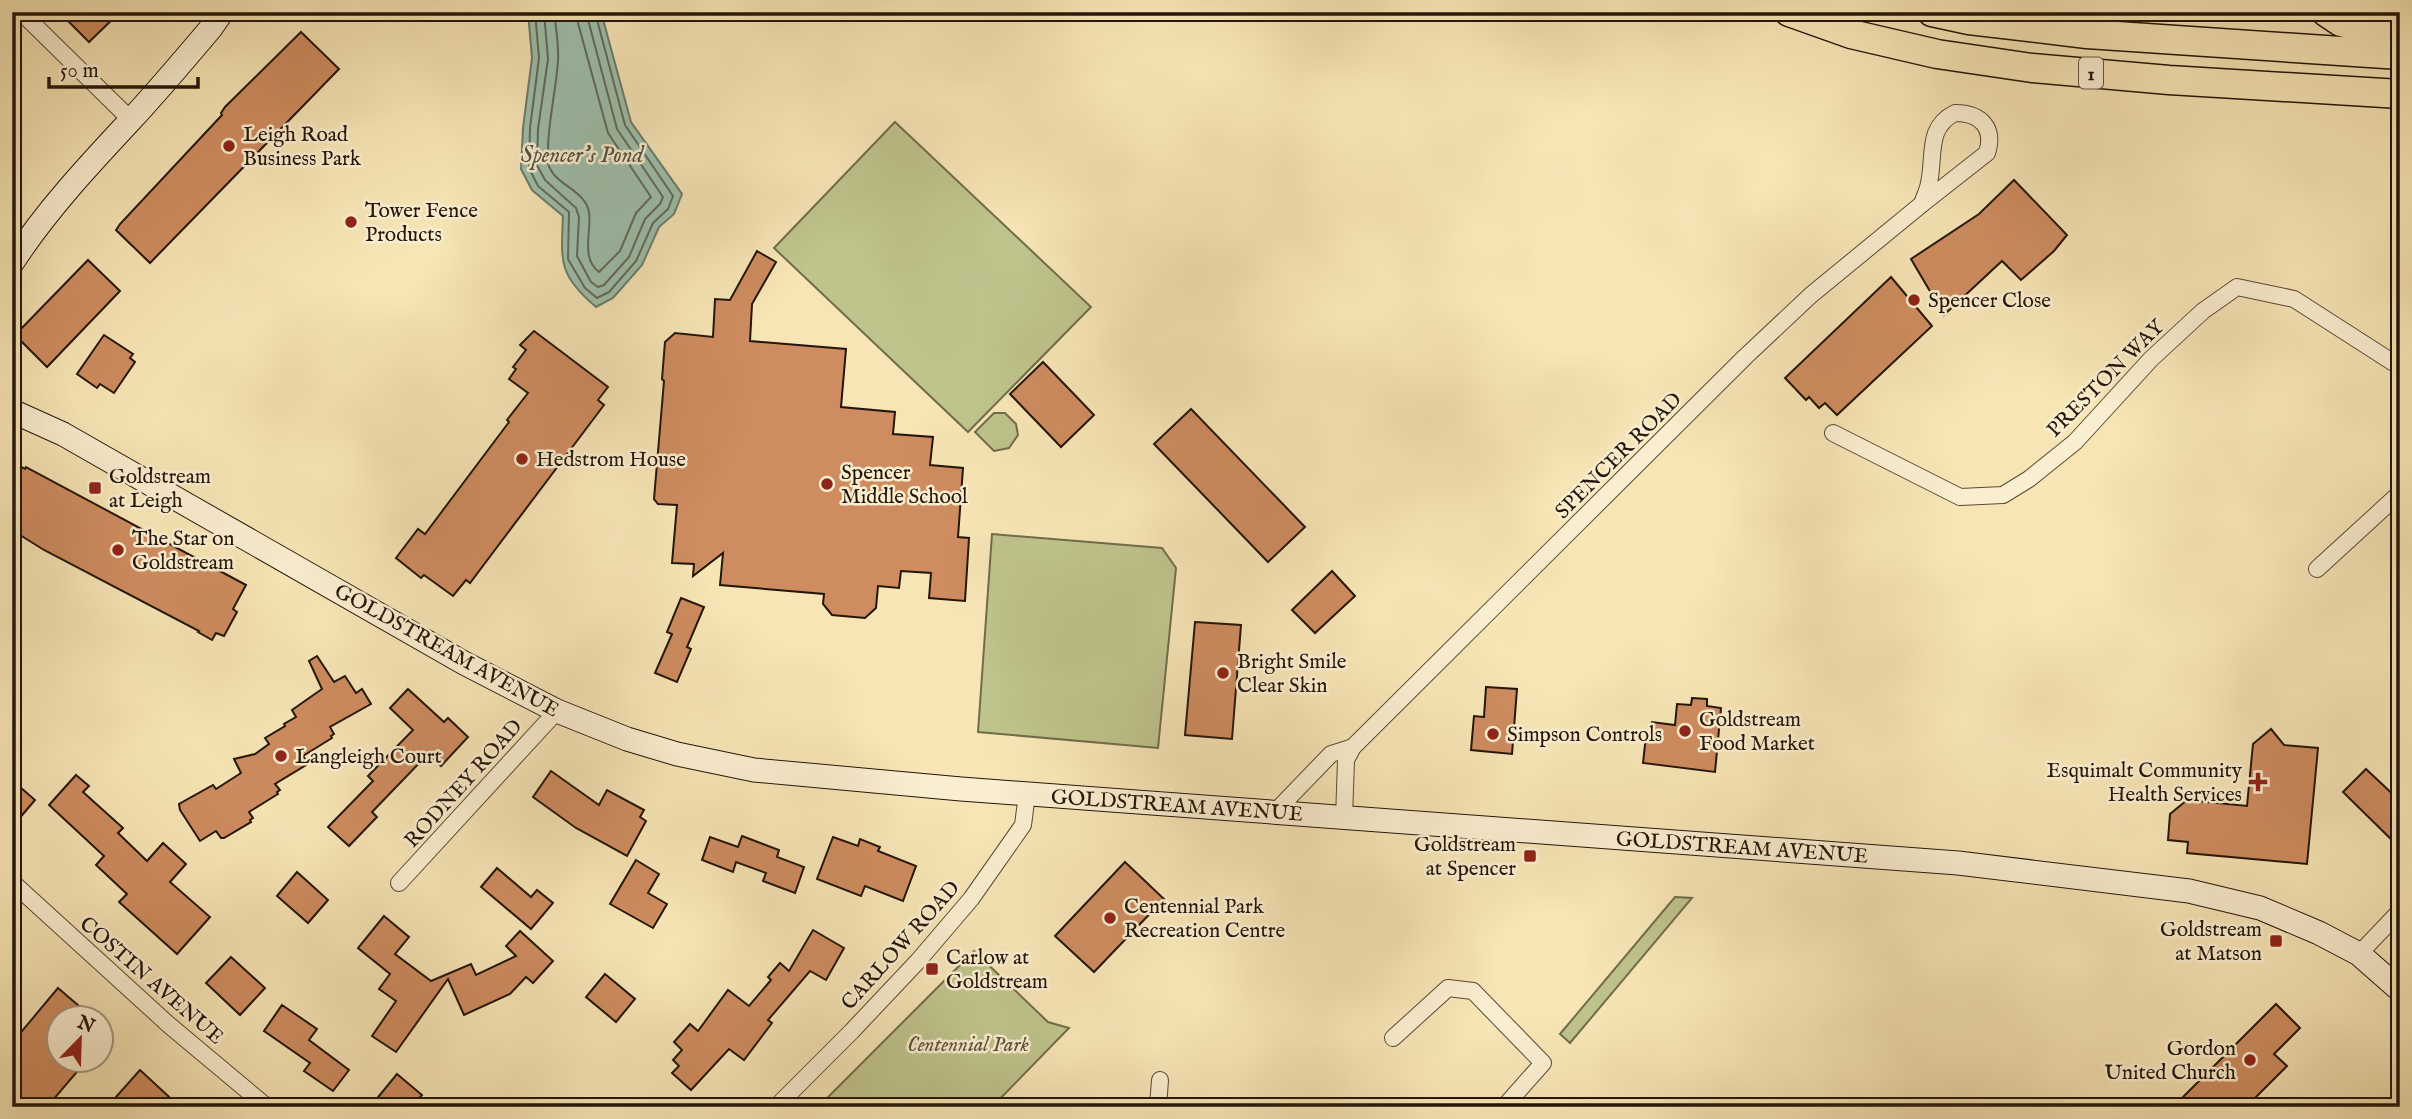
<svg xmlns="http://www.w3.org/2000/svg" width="2412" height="1119" viewBox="0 0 2412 1119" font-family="'IM FELL English',serif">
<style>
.green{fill:#bfc38c;stroke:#716c4a;stroke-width:2}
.water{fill:#9dbfac;stroke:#6c7b6b;stroke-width:2}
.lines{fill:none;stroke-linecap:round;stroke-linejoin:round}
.shore{stroke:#606a5a;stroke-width:2}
.building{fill:#ce8c60;stroke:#231509;stroke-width:2}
.minor-casing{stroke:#584934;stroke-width:18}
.secondary-casing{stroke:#231509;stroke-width:25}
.motorway-casing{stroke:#231509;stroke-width:31}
.minor{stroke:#faeed0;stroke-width:16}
.secondary{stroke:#faeed0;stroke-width:23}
.motorway{stroke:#f7e5b6;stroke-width:28}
.poi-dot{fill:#8f2418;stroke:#faeed0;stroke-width:2.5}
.labels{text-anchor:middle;stroke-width:5;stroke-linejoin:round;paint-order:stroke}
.shield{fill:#faeed0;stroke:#645645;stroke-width:2}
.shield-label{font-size:19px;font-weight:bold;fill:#231509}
.poi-label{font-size:21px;fill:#231509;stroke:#faeed0;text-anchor:start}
.street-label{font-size:21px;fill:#231509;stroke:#faeed0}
.park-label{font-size:21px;font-style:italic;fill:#5a5237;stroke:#faeed0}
.water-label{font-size:23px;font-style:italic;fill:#4e5042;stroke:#faeed0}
</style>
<rect width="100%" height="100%" fill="#f7e5b6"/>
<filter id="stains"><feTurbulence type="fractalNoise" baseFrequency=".00286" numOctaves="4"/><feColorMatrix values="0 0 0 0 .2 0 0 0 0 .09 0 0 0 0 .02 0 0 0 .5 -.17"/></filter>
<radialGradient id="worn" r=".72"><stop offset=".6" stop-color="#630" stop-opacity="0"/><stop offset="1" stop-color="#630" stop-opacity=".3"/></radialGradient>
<!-- green -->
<g class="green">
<path d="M895 122 1091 307 968 432 774 248Z"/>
<path d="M994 413H1005L1016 424 1018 435 1009 448 994 451 975 432Z"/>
<path d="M992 534 1162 548 1176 568 1158 748 978 732Z"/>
<path d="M1675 897 1692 898 1570 1043 1560 1034Z"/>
<path d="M974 951 1048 1022 1069 1028 992 1107H818Z"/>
</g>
<!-- water -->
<path class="water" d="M528 12H601L631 122 682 194 674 214 659 227 642 265 613 298 596 307C558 275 561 261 563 216L532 190 521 169 523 128 532 58Z"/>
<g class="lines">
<!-- shore -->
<g class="shore">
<path d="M535 12 539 58 530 128 529 168 538 186 569 212 568 259 585 288 597 298 609 292 636 261 653 223 668 209 673 196 625 125 595 12"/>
<path d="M544 12 548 59 538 129 537 165 545 180 576 208 579 217 577 256 591 282 598 287 604 285 629 257 645 219 660 204 663 197 617 129 586 12"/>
<path d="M554 12C556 28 559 45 558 61 556 90 549 118 548 147 548 151 547 158 548 163 553 185 585 189 589 212 592 232 580 257 599 272L620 251 636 213 651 197 608 133 575 12"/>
</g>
</g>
<!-- building -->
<g class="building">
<path d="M59 12H120L89 42Z"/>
<path d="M301 32 339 69 150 263 116 230 120 224 222 115 221 113 225 107Z"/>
<path d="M2014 180 2067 235 2054 251 2021 280 2002 261 1944 315 1911 259 1979 214Z"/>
<path d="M757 251 776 262 752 304 750 341 846 349 841 407 895 412 893 434 933 437 930 465 963 468 958 537 969 538 965 601 929 598 931 573 901 571 899 588 878 586 876 608 865 618 832 615 823 604 824 594 720 585 723 553 693 576 694 564 672 563 677 505 658 504 654 499 664 381 662 379 665 342 675 333 713 337 715 299 730 300Z"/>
<path d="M88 260 120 291 47 367 15 335Z"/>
<path d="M1891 277 1932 326 1837 415 1825 403 1819 408 1809 397 1806 400 1785 378Z"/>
<path d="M534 331 608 387 598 400 604 405 470 583 466 580 453 596 424 575 421 578 396 558 418 529 425 534 509 422 507 420 528 393 509 379 516 369 513 367 526 350 520 345Z"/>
<path d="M104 335 133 354 130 358 135 362 114 393 100 384 97 388 77 374Z"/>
<path d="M1043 362 1094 415 1061 447 1010 394Z"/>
<path d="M1191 409 1305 527 1268 562 1154 444Z"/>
<path d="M12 462 25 469 26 467 246 585 233 609 237 612 224 636 216 633 212 640 198 632 199 631 44 550 12 530Z"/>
<path d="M1332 571 1355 596 1315 633 1292 610Z"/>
<path d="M681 598 704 607 687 647 691 649 677 682 655 673 672 634 667 632Z"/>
<path d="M1195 622 1241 625 1232 739 1185 735Z"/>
<path d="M317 656 334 682 345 676 356 693 362 689 371 704 330 727 334 734 331 736 332 738 303 756 307 762 306 765 275 784 280 790 277 792 278 794 249 812 253 818 250 820 251 822 224 838H221L216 831 200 841 180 810 179 804 213 785 216 789 241 773 234 759 255 754 269 744 265 738 285 726 284 724 296 717 292 710 322 689 309 661Z"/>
<path d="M1486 687 1517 689 1512 754 1471 750 1474 716 1484 717Z"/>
<path d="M408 689 444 722 448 718 468 737 441 766 428 754 372 812 377 817 349 846 328 827 373 781 368 776 413 730 390 708Z"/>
<path d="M1692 698 1707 699V706L1721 708 1715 772 1643 763 1646 736 1650 737 1652 722 1675 725 1677 704 1691 705Z"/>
<path d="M2271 729 2284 745 2318 748 2307 864 2187 853 2188 842 2168 840 2170 814 2187 800 2247 806 2253 744Z"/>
<path d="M2366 769 2400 801V848L2343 792Z"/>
<path d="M551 771 599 805 607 790 644 810 640 817 646 821 627 856 576 828 533 797Z"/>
<path d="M76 775 89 786 83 792 123 828 118 833 147 861 163 843 186 864 170 882 210 917 177 954 119 902 127 894 96 865 104 856 49 805Z"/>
<path d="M12 780 35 800 12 827Z"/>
<path d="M742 836 779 850 777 857 804 867 795 893 763 881 766 873 736 862 733 872 702 860 710 837 738 847Z"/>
<path d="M833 837 858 846 860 839 880 847 878 851 916 866 903 901 865 886 861 896 817 879Z"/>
<path d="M636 860 659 874 648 893 667 904 653 928 610 904Z"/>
<path d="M1125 862 1164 899 1094 972 1055 936Z"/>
<path d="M497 868 531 897 537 890 553 903 531 929 481 887Z"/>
<path d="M297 872 328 900 308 923 277 896Z"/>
<path d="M384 916 409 937 395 954 431 981 471 964 476 975 516 956 506 946 520 931 553 961 533 983 526 977 510 994 464 1015 448 979 396 1052 372 1036 396 1001 379 989 390 974 358 948Z"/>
<path d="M813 930 844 948 826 980 810 971 768 1020 772 1023 744 1060 729 1049 691 1090 672 1073 679 1066 673 1060 682 1050 674 1042 690 1024 698 1031 728 990 749 1006 771 980 768 977 780 963 789 971Z"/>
<path d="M231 957 265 988 240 1015 206 983Z"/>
<path d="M605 974 635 999 616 1022 586 997Z"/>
<path d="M58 988 93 1018H60V1060H87L47 1107H12V1043Z"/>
<path d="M2276 1004 2300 1028 2274 1054 2287 1066 2246 1107H2173Z"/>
<path d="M282 1005 317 1029 309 1040 349 1070 333 1091 304 1071 310 1063 264 1031Z"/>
<path d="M140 1070 180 1107H107Z"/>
<path d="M397 1074 422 1095 411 1107H370Z"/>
</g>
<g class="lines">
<!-- minor casing -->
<g class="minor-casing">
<g id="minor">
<path d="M25 16 131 120"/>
<path d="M1955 113C1981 113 1995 128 1987 153L1922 204C1924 197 1928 190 1929 183 1935 156 1926 127 1955 113Z"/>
<path d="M1833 433 1960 497 2003 495 2029 479 2075 442 2151 359 2203 311 2237 287 2294 299 2400 367"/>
<path d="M2317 569 2400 493"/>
<path d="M1275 812 1331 754 1353 747"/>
<path d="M1344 818 1346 760 1353 747 1745 357 1811 295 1922 204"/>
<path d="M12 882 169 1025 267 1107"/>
<path d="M399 883 557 711"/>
<path d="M2359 954 2400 911"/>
<path d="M1393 1038 1448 988 1473 991 1543 1063 1504 1107"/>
<path d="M776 1107 852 1031 918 961 971 899 1023 825 1027 794"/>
<path d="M1158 1107 1160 1080"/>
</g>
</g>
<!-- secondary casing -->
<g class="secondary-casing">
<g id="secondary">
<path d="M12 263C46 211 87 167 129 122 157 92 184 60 211 28L222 12"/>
<path d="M12 411 63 434 464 663 557 711 627 739 677 754 754 770 961 789 1958 863 2189 891 2260 908 2319 933 2359 954 2400 990"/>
</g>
</g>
<!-- motorway casing -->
<g class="motorway-casing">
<g id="motorway">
<path d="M1789 12 1851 34 1937 54 2032 68 2169 80 2400 94"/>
<path d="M1932 12 1969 20 2087 34 2400 55"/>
<path d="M2326 12 2341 22 2400 38"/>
</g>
</g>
<!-- minor -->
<use href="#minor" class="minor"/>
<!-- secondary -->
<use href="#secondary" class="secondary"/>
<!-- motorway -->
<use href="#motorway" class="motorway"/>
</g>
<!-- markers -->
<g class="poi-dot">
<circle cx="229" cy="146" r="7"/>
<circle cx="351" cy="222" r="7"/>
<circle cx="1914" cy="300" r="7"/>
<circle cx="522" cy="459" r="7"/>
<circle cx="827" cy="484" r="7"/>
<rect x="88" y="481" width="14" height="14" rx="3.5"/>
<circle cx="118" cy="550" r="7"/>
<circle cx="1223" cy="673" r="7"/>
<circle cx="1685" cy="731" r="7"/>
<circle cx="1493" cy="734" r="7"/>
<circle cx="281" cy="756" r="7"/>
<path d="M2254.5 771.5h7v7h7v7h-7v7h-7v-7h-7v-7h7z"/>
<rect x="1523" y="849" width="14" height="14" rx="3.5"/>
<circle cx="1110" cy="918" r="7"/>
<rect x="2269" y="934" width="14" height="14" rx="3.5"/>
<rect x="925" y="962" width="14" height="14" rx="3.5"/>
<circle cx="2250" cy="1060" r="7"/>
</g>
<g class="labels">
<!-- shield labels -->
<rect class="shield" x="2079" y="57.5" width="24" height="31" rx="5"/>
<g class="shield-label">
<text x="2091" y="80">1</text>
</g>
<!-- poi labels -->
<g class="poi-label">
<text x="243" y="141">Leigh Road<tspan x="243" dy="24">Business Park</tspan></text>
<text x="365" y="217">Tower Fence<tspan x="365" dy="24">Products</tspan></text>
<text x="1928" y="307">Spencer Close</text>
<text x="536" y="466">Hedstrom House</text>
<text x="841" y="479">Spencer<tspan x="841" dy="24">Middle School</tspan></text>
<text x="109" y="483">Goldstream<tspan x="109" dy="24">at Leigh</tspan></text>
<text x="132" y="545">The Star on<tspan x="132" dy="24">Goldstream</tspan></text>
<text x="1237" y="668">Bright Smile<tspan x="1237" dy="24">Clear Skin</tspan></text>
<text x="1699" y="726">Goldstream<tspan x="1699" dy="24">Food Market</tspan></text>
<text x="1507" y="741">Simpson Controls</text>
<text x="295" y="763">Langleigh Court</text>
<text x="2242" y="777" text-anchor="end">Esquimalt Community<tspan x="2242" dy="24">Health Services</tspan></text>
<text x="1516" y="851" text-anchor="end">Goldstream<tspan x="1516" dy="24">at Spencer</tspan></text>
<text x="1124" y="913">Centennial Park<tspan x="1124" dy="24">Recreation Centre</tspan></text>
<text x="2262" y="936" text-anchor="end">Goldstream<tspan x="2262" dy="24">at Matson</tspan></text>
<text x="946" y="964">Carlow at<tspan x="946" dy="24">Goldstream</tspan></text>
<text x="2236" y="1055" text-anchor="end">Gordon<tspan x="2236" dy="24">United Church</tspan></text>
</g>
<!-- street labels -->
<g class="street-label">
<text transform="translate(2105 378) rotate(-45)" y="7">PRESTON WAY</text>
<text transform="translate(1618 455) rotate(-45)" y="7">SPENCER ROAD</text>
<text transform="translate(447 650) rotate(29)" y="7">GOLDSTREAM AVENUE</text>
<text transform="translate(463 783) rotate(-48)" y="7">RODNEY ROAD</text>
<text transform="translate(1177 805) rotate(4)" y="7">GOLDSTREAM AVENUE</text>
<text transform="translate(1742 847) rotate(4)" y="7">GOLDSTREAM AVENUE</text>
<text transform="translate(900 945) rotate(-48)" y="7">CARLOW ROAD</text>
<text transform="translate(152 980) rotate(41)" y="7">COSTIN AVENUE</text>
</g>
<!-- park labels -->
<g class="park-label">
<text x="968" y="1051">Centennial Park</text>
</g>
<!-- water labels -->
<g class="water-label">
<text x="582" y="162">Spencer's Pond</text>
</g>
</g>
<!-- margin -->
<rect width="2412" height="1119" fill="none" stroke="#f7e5b6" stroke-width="42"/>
<rect x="14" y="14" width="2384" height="1091" fill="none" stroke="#231509" stroke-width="3.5"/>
<rect x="21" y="21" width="2370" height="1077" fill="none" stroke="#231509" stroke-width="2"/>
<!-- north arrow -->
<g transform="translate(80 1039) rotate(23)"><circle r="33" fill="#faeed0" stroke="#a49780" stroke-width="2"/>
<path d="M0-5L12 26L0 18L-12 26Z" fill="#8f2418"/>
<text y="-10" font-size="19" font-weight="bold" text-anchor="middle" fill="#231509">N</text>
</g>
<!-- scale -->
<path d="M49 77v10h149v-10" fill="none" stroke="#231509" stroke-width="3.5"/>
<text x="60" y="77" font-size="21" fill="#231509" stroke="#faeed0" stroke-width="5" paint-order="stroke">50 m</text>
<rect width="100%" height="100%" filter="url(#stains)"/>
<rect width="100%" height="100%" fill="url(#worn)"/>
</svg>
